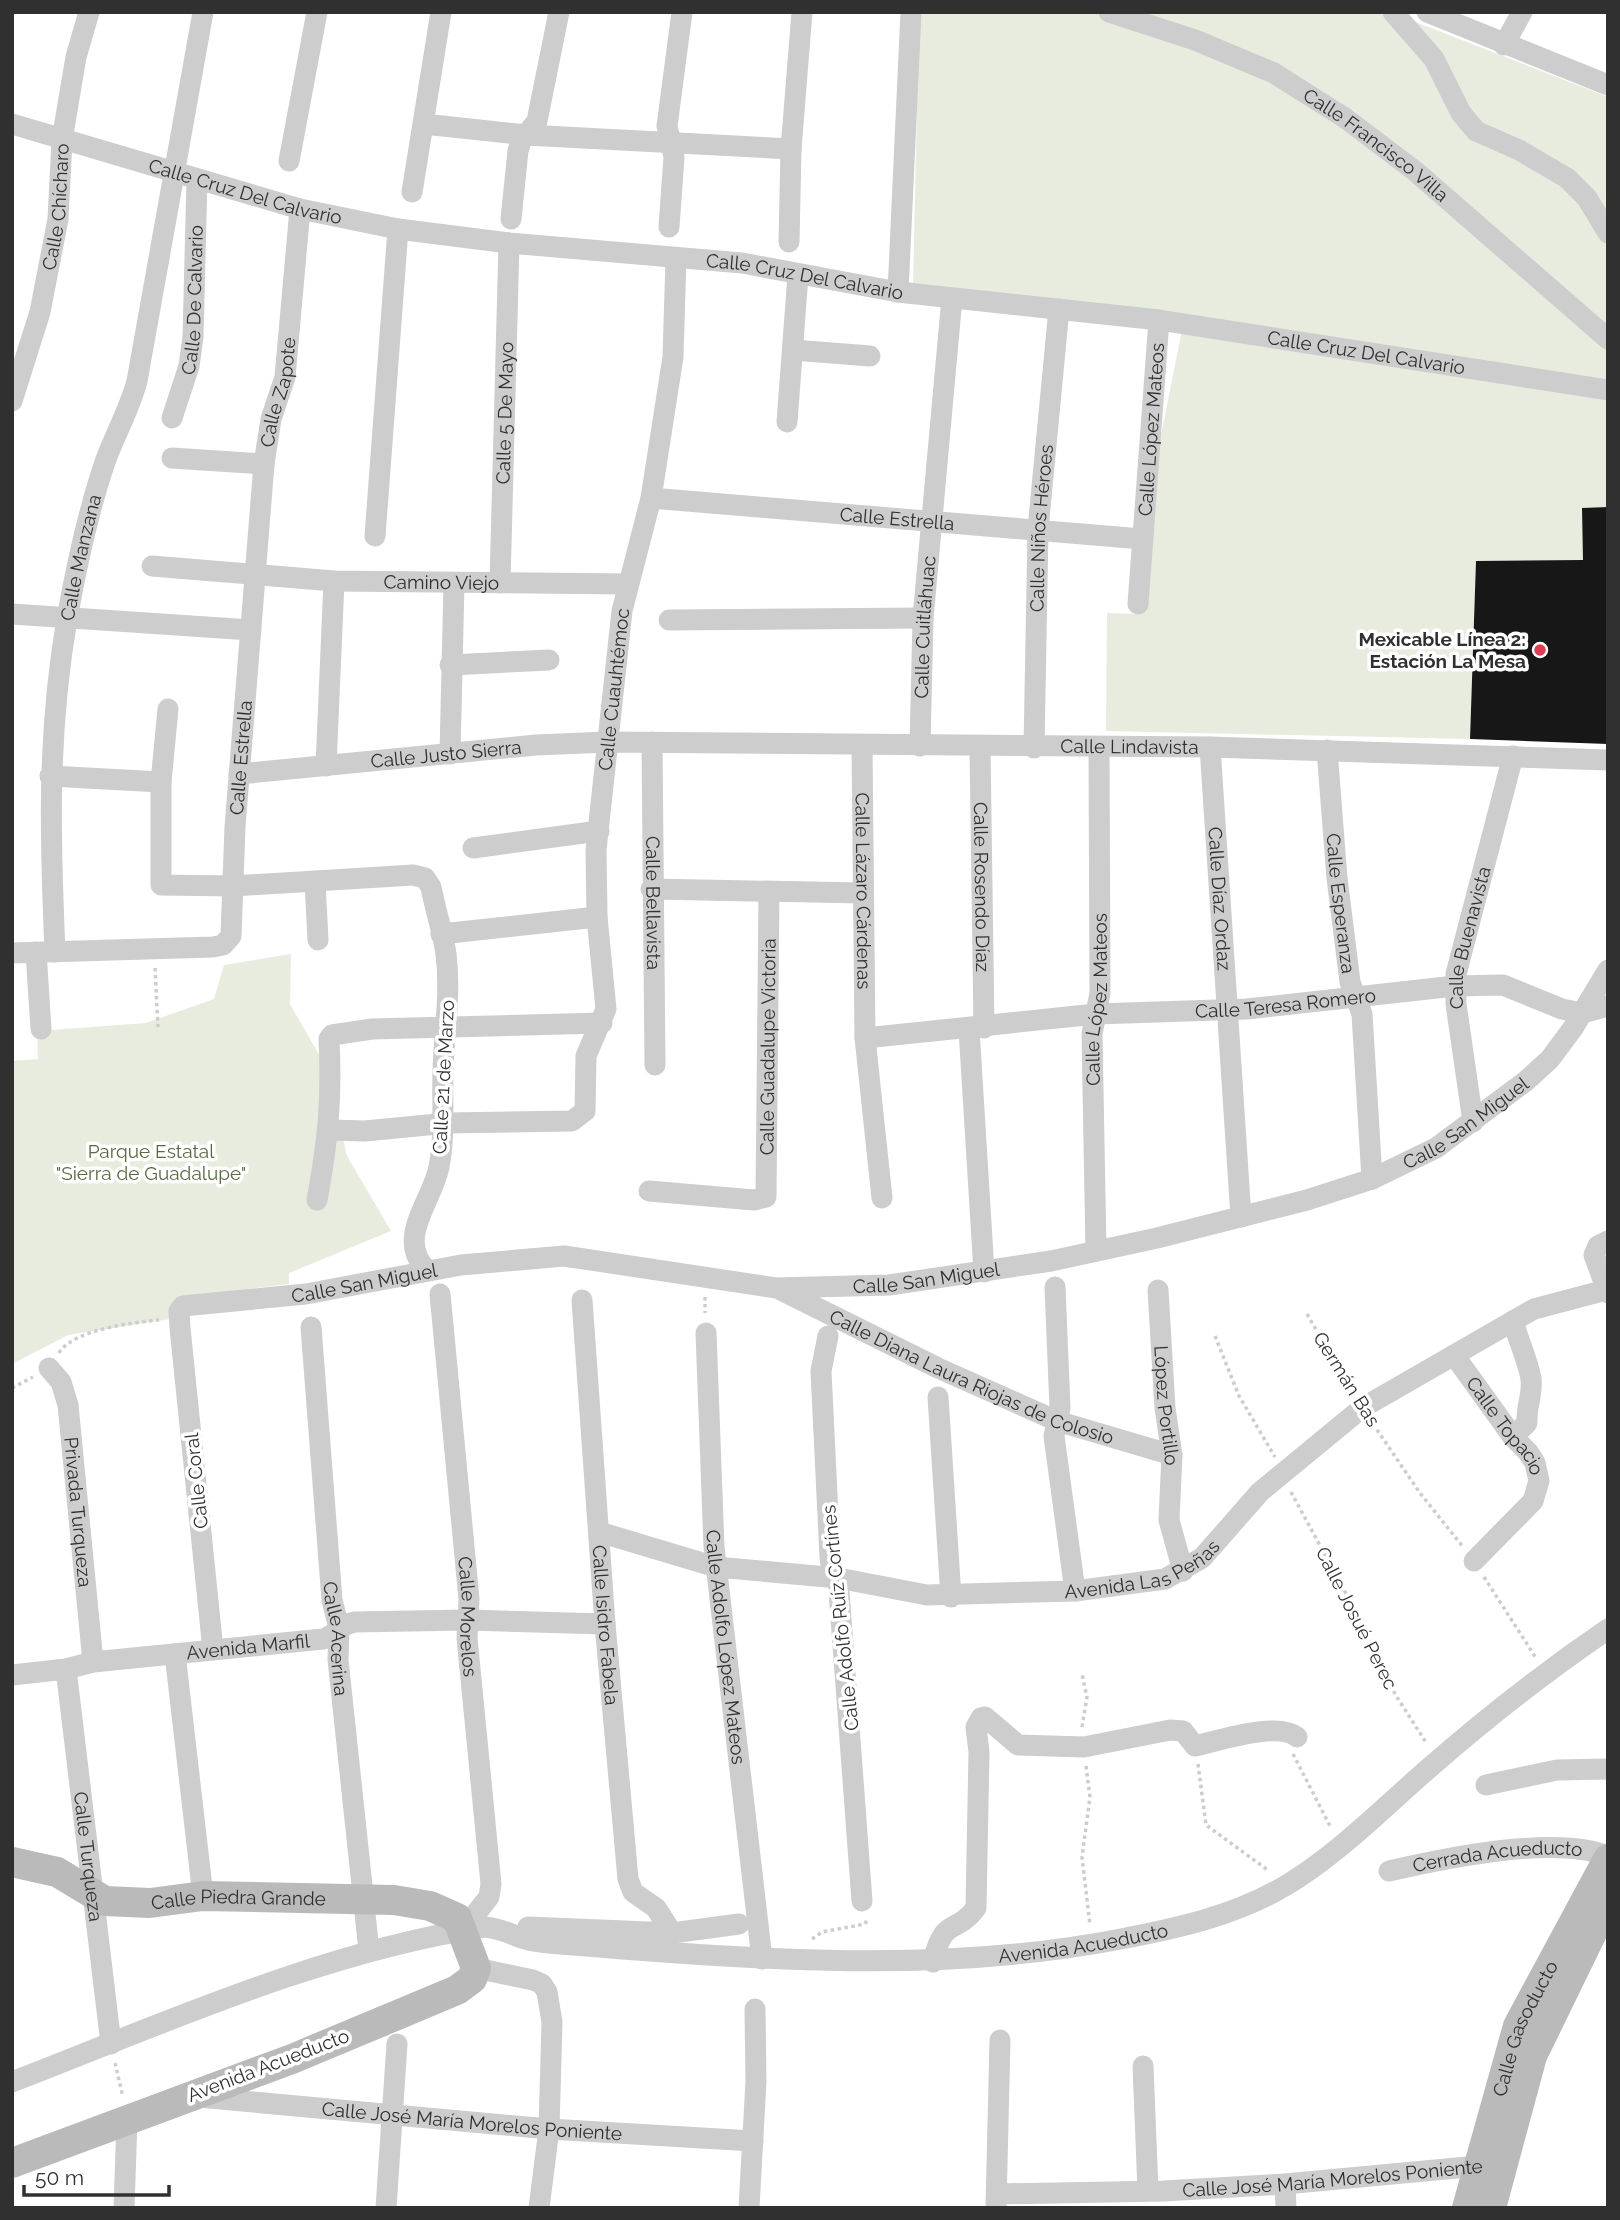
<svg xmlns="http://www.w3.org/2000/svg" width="1620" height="2220" viewBox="0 0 1620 2220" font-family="Raleway,sans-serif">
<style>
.green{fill:#e7ecdf}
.building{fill:#171717}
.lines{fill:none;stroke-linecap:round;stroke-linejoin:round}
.path{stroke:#cdcdcd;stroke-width:3.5;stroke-dasharray:3.5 3.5;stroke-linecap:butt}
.street{stroke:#cdcdcd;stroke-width:21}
.secondary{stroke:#bababa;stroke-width:30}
.poi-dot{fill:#db3e51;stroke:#fff;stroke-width:2.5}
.labels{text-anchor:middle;stroke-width:7;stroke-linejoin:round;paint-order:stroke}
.street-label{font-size:19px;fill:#303030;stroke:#fff}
.poi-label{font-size:19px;font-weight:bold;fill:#303030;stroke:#fff;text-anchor:end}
.park-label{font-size:19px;fill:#556a40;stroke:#fff}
</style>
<rect width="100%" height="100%" fill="#fff"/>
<!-- green -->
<g class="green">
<path d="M919 12H1390L1608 97V507L1583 560 1476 561 1470 739 1106 731 1107 613 1138 614 1159 445 1184 320 913 288Z"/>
<path d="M291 954 290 1004 326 1067 347 1156 391 1231 289 1273V1284L248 1289 177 1318 68 1335 12 1364V1061L38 1059 37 1031 146 1023 214 999 224 965Z"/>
</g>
<!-- building -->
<path class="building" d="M1608 507V744L1470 739 1476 561 1583 560 1582 508Z"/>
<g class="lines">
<!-- path -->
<g class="path">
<path d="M155 968 158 1027"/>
<path d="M705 1297V1313"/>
<path d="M1307 1314 1352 1391"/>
<path d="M1215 1336 1239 1396 1275 1457"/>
<path d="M59 1353C72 1330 134 1322 159 1320"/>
<path d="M12 1388 33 1377"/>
<path d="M1373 1424 1420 1493 1463 1547"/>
<path d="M1291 1492 1369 1636 1395 1694 1427 1744"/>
<path d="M1484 1577 1536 1658"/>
<path d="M1082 1727 1087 1697 1082 1674"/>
<path d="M1293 1754 1331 1828"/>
<path d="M1198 1764 1206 1825 1269 1871"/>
<path d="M1086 1766 1090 1797 1082 1857 1090 1925"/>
<path d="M812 1939 822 1932 865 1924 868 1918"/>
<path d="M115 2063 123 2097"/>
</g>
<!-- street -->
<g class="street">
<path id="s1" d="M1109 12 1195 40 1274 73 1345 118 1415 171 1608 339"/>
<path d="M1393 12 1434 59 1461 113 1476 131 1519 150 1567 178 1587 198 1608 233"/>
<path d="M1427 12 1608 85"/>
<path d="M1504 45 1522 12"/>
<path id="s2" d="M12 124 300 209 398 229 509 243 742 263 898 292 1159 320 1608 390"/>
<path d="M424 124 526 135 791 149"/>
<path d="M289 161 317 12"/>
<path d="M412 192 441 12"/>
<path d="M511 219 518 151 521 141 537 121 559 12"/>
<path d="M669 227 674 157 667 126 682 12"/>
<path d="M789 242 791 149 802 12"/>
<path d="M898 292 911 12"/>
<path d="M793 350 870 356"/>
<path id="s3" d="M12 401 40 312 58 219 62 140 76 57 89 12"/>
<path id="s4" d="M172 418 189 366 193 337 197 179"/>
<path d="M787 422 798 275"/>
<path d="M172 458 264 464"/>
<path id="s5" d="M651 498 1142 539"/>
<path d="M375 536 398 229"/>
<path id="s6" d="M152 566 334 581 628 584"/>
<path id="s7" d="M500 583 509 243"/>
<path id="s8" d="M1138 604 1159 320"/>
<path d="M12 614 251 630"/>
<path d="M669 620 923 618"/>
<path d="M450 665 549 660"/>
<path d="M168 709 161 782V885L232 886 413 875 425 878 431 887C435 909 443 932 446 954 451 994 444 1032 443 1071 442 1103 445 1136 439 1167 432 1202 395 1239 427 1270"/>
<path id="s9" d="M652 742 655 1065"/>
<path id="s10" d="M862 746 865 1038 882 1198"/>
<path id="s11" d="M920 746 923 618 952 298"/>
<path id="s12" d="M980 747 984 1028"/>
<path id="s13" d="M1210 747 1241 1217"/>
<path id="s14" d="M1034 748 1038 529 1059 309"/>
<path id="s15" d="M1327 750 1337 878 1350 982 1362 1014 1372 1179"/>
<path d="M450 754 454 583"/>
<path d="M326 766 334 581"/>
<path id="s16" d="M239 774 536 745 608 742 1210 747 1608 760"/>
<path d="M50 776 161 782"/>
<path d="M473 848 599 831"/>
<path d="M315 882 318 940"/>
<path d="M651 889 862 893"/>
<path d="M441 934 597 917"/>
<path d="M36 952 41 1029"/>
<path id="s17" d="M55 952C50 836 47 735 67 619 76 568 88 513 104 465 114 436 129 411 137 381L203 12"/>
<path id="s18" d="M12 953 213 947 223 945 231 936 235 827 264 464 271 419 285 377 300 209"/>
<path d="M969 1029 984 1272"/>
<path id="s19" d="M865 1038 1096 1014 1247 1009 1455 986 1503 985 1562 1009 1582 1013 1608 1006"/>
<path id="s20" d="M1473 1122 1456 1004V974L1513 756"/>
<path id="s21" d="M330 1130 365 1131 448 1123 572 1121 585 1111 586 1056 606 1009 597 917 596 850 622 611 651 498 673 357 676 258"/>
<path id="s22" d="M649 1191 754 1200 766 1197 769 893"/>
<path d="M317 1200C328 1140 332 1100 329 1039L332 1035 372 1029 602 1023"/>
<path d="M1608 1241 1598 1246 1594 1255 1608 1293"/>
<path id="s23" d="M1096 1251 1092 1034 1100 993 1099 748"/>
<path d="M1055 1287 1060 1408 1054 1436 1075 1591"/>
<path id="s24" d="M781 1290 938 1368 1057 1421 1172 1455"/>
<path id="s25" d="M1158 1290 1165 1408 1172 1455 1169 1520 1183 1571"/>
<path id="s26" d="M440 1294 469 1599 467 1638 491 1884 489 1897 463 1930"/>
<path id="s27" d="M582 1300 605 1624 628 1879 633 1892 656 1908 672 1933"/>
<path id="s28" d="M311 1327 332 1600 339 1628 338 1660 369 1951"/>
<path id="s29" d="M706 1333 714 1547 762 1959"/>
<path d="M828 1336 821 1371 830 1557 831 1565 838 1578 862 1901"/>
<path id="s30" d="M1454 1355 1513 1437 1528 1452 1535 1463 1539 1481 1533 1501 1474 1561"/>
<path id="s31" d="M49 1368 61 1382 68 1405 93 1662"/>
<path d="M938 1397 951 1597"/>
<path d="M1513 1437 1527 1423C1526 1407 1533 1394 1531 1379 1528 1360 1518 1340 1513 1321"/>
<path id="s32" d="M599 1532 716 1567 838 1578 927 1595 1075 1591 1165 1579 1202 1558 1260 1492 1362 1408 1534 1309 1606 1290"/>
<path id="s33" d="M213 1650 180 1328 179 1311 183 1306 306 1294 461 1265 564 1256 776 1288 889 1285 1051 1261 1157 1238 1307 1200 1372 1179 1436 1148 1526 1081 1550 1059 1573 1028 1608 970"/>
<path d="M175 1654 203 1896"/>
<path id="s34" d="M66 1669 111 2044"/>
<path id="s35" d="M12 1675 66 1669 93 1662 323 1639C336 1635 340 1624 355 1622L467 1620 605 1624"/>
<path d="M1486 1785 1557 1770 1608 1769"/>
<path id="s36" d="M1389 1871C1446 1858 1554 1835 1608 1856"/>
<path d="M528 1927 672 1933 739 1924"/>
<path d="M933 1962C944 1915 955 1936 976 1908L979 1752 976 1727 981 1718 985 1717 1018 1745 1084 1747 1170 1730 1183 1731 1195 1746C1218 1741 1278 1721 1297 1737"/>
<path d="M476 1968 533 1980 542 1984 547 1992 552 2022 549 2129 539 2208"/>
<path d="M1143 2066 1148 2191"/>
<path id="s37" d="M12 2082C165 2023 321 1952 484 1927 500 1928 510 1934 525 1939 536 1943 549 1943 561 1944 749 1959 935 1975 1121 1939 1178 1928 1234 1916 1285 1886 1337 1855 1382 1809 1428 1769 1485 1719 1545 1672 1608 1629"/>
<path id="s38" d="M198 2097 549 2129 753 2141"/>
<path d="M1285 2184 1286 2208"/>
<path id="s39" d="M997 2194 1164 2191 1285 2184 1478 2166 1492 2168"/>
<path d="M996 2206 1000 2040"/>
<path d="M124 2208 127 2120"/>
<path d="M386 2208 397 2044"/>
<path d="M749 2208 756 2081 755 2009"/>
</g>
<!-- secondary -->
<g class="secondary">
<path id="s40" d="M12 1862 57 1872 105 1901 150 1903 203 1896 394 1900 430 1906 457 1918 476 1968 472 1979 457 1990 292 2059 12 2163"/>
<path id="s41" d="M1467 2208 1518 2026 1608 1859"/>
<path d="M1491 2208 1532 2056 1608 1900"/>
</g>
</g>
<!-- markers -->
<circle class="poi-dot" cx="1540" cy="650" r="7"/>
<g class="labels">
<!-- street labels -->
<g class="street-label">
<text dy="7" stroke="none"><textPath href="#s1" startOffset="301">Calle Francisco Villa</textPath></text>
<text dy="7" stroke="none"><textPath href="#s2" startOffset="243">Calle Cruz Del Calvario</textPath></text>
<text dy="7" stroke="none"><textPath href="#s3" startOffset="200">Calle Chícharo</textPath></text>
<text dy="7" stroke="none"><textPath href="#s2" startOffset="810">Calle Cruz Del Calvario</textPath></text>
<text dy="7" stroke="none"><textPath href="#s4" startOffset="121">Calle De Calvario</textPath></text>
<text dy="7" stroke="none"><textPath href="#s2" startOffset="1377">Calle Cruz Del Calvario</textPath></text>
<text dy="7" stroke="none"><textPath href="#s18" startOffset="770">Calle Zapote</textPath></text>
<text dy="7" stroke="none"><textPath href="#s7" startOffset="170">Calle 5 De Mayo</textPath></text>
<text dy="7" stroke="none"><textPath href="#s8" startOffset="175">Calle López Mateos</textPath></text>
<text dy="7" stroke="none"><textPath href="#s5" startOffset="247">Calle Estrella</textPath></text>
<text dy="7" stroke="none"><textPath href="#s14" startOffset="220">Calle Niños Héroes</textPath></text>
<text dy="7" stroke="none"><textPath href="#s17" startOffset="397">Calle Manzana</textPath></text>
<text dy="7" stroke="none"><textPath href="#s6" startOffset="290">Camino Viejo</textPath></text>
<text dy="7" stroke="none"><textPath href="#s11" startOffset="119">Calle Cuitláhuac</textPath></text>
<text dy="7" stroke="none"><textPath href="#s21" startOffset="686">Calle Cuauhtémoc</textPath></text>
<text dy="7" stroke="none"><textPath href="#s16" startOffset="892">Calle Lindavista</textPath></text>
<text dy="7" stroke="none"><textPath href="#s16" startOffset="208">Calle Justo Sierra</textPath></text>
<text dy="7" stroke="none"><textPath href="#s18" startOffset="402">Calle Estrella</textPath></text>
<text dy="7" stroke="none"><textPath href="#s12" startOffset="140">Calle Rosendo Díaz</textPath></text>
<text dy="7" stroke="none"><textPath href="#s10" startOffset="145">Calle Lázaro Cárdenas</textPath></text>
<text dy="7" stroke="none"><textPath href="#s13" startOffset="152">Calle Díaz Ordaz</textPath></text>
<text dy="7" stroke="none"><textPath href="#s15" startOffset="154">Calle Esperanza</textPath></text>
<text dy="7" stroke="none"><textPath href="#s9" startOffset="161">Calle Bellavista</textPath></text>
<text dy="7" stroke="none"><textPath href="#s20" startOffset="187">Calle Buenavista</textPath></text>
<text dy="7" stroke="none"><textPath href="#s23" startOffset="252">Calle López Mateos</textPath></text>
<text dy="7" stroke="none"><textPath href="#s19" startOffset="422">Calle Teresa Romero</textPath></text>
<text dy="7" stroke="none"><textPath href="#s22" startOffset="268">Calle Guadalupe Victoria</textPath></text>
<text transform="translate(443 1077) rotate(-87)" y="7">Calle 21 de Marzo</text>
<text dy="7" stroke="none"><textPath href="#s33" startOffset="1664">Calle San Miguel</textPath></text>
<text dy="7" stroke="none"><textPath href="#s33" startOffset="1097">Calle San Miguel</textPath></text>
<text dy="7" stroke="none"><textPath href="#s33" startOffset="530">Calle San Miguel</textPath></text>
<text dy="7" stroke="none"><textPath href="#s24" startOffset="210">Calle Diana Laura Riojas de Colosio</textPath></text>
<text transform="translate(1347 1379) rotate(58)" y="7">Germán Bas</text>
<text dy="7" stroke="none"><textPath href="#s25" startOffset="116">López Portillo</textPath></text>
<text dy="7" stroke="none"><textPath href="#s30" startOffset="88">Calle Topacio</textPath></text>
<text transform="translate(196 1481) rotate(-96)" y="7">Calle Coral</text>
<text dy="7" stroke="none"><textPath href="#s31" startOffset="150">Privada Turqueza</textPath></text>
<text dy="7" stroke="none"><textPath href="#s32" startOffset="555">Avenida Las Peñas</textPath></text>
<text dy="7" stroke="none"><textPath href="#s26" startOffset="324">Calle Morelos</textPath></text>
<text transform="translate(840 1618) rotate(-96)" y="7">Calle Adolfo Ruíz Cortínes</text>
<text transform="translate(1357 1618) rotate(63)" y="7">Calle Josué Perec</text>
<text dy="7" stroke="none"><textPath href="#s27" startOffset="326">Calle Isidro Fabela</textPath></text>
<text dy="7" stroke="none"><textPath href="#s28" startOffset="313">Calle Acerina</textPath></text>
<text dy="7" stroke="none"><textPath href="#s35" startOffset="238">Avenida Marfil</textPath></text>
<text dy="7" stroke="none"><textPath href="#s29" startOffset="315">Calle Adolfo López Mateos</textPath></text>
<text dy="7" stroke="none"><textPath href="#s34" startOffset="189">Calle Turqueza</textPath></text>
<text dy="7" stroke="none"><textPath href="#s36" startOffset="110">Cerrada Acueducto</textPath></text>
<text dy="7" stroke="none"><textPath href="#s40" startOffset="236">Calle Piedra Grande</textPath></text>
<text dy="7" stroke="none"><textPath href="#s37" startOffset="1101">Avenida Acueducto</textPath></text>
<text dy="7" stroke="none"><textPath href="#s41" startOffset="189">Calle Gasoducto</textPath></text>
<text transform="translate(268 2065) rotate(-21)" y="7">Avenida Acueducto</text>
<text dy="7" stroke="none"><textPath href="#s38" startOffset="275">Calle José María Morelos Poniente</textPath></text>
<text dy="7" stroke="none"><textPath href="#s39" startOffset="336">Calle José María Morelos Poniente</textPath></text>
</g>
<!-- poi labels -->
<g class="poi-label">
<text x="1526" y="646">Mexicable Línea 2:<tspan x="1526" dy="22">Estación La Mesa</tspan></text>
</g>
<!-- park labels -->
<g class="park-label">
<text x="151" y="1158">Parque Estatal<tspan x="151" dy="22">"Sierra de Guadalupe"</tspan></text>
</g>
</g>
<!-- border -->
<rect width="1620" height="2220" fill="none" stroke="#303030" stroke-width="28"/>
<!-- scale -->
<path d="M24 2185v10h145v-10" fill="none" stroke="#303030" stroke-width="3.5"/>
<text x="35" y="2185" font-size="21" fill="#303030" stroke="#ffffff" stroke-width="5" paint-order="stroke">50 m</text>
</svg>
